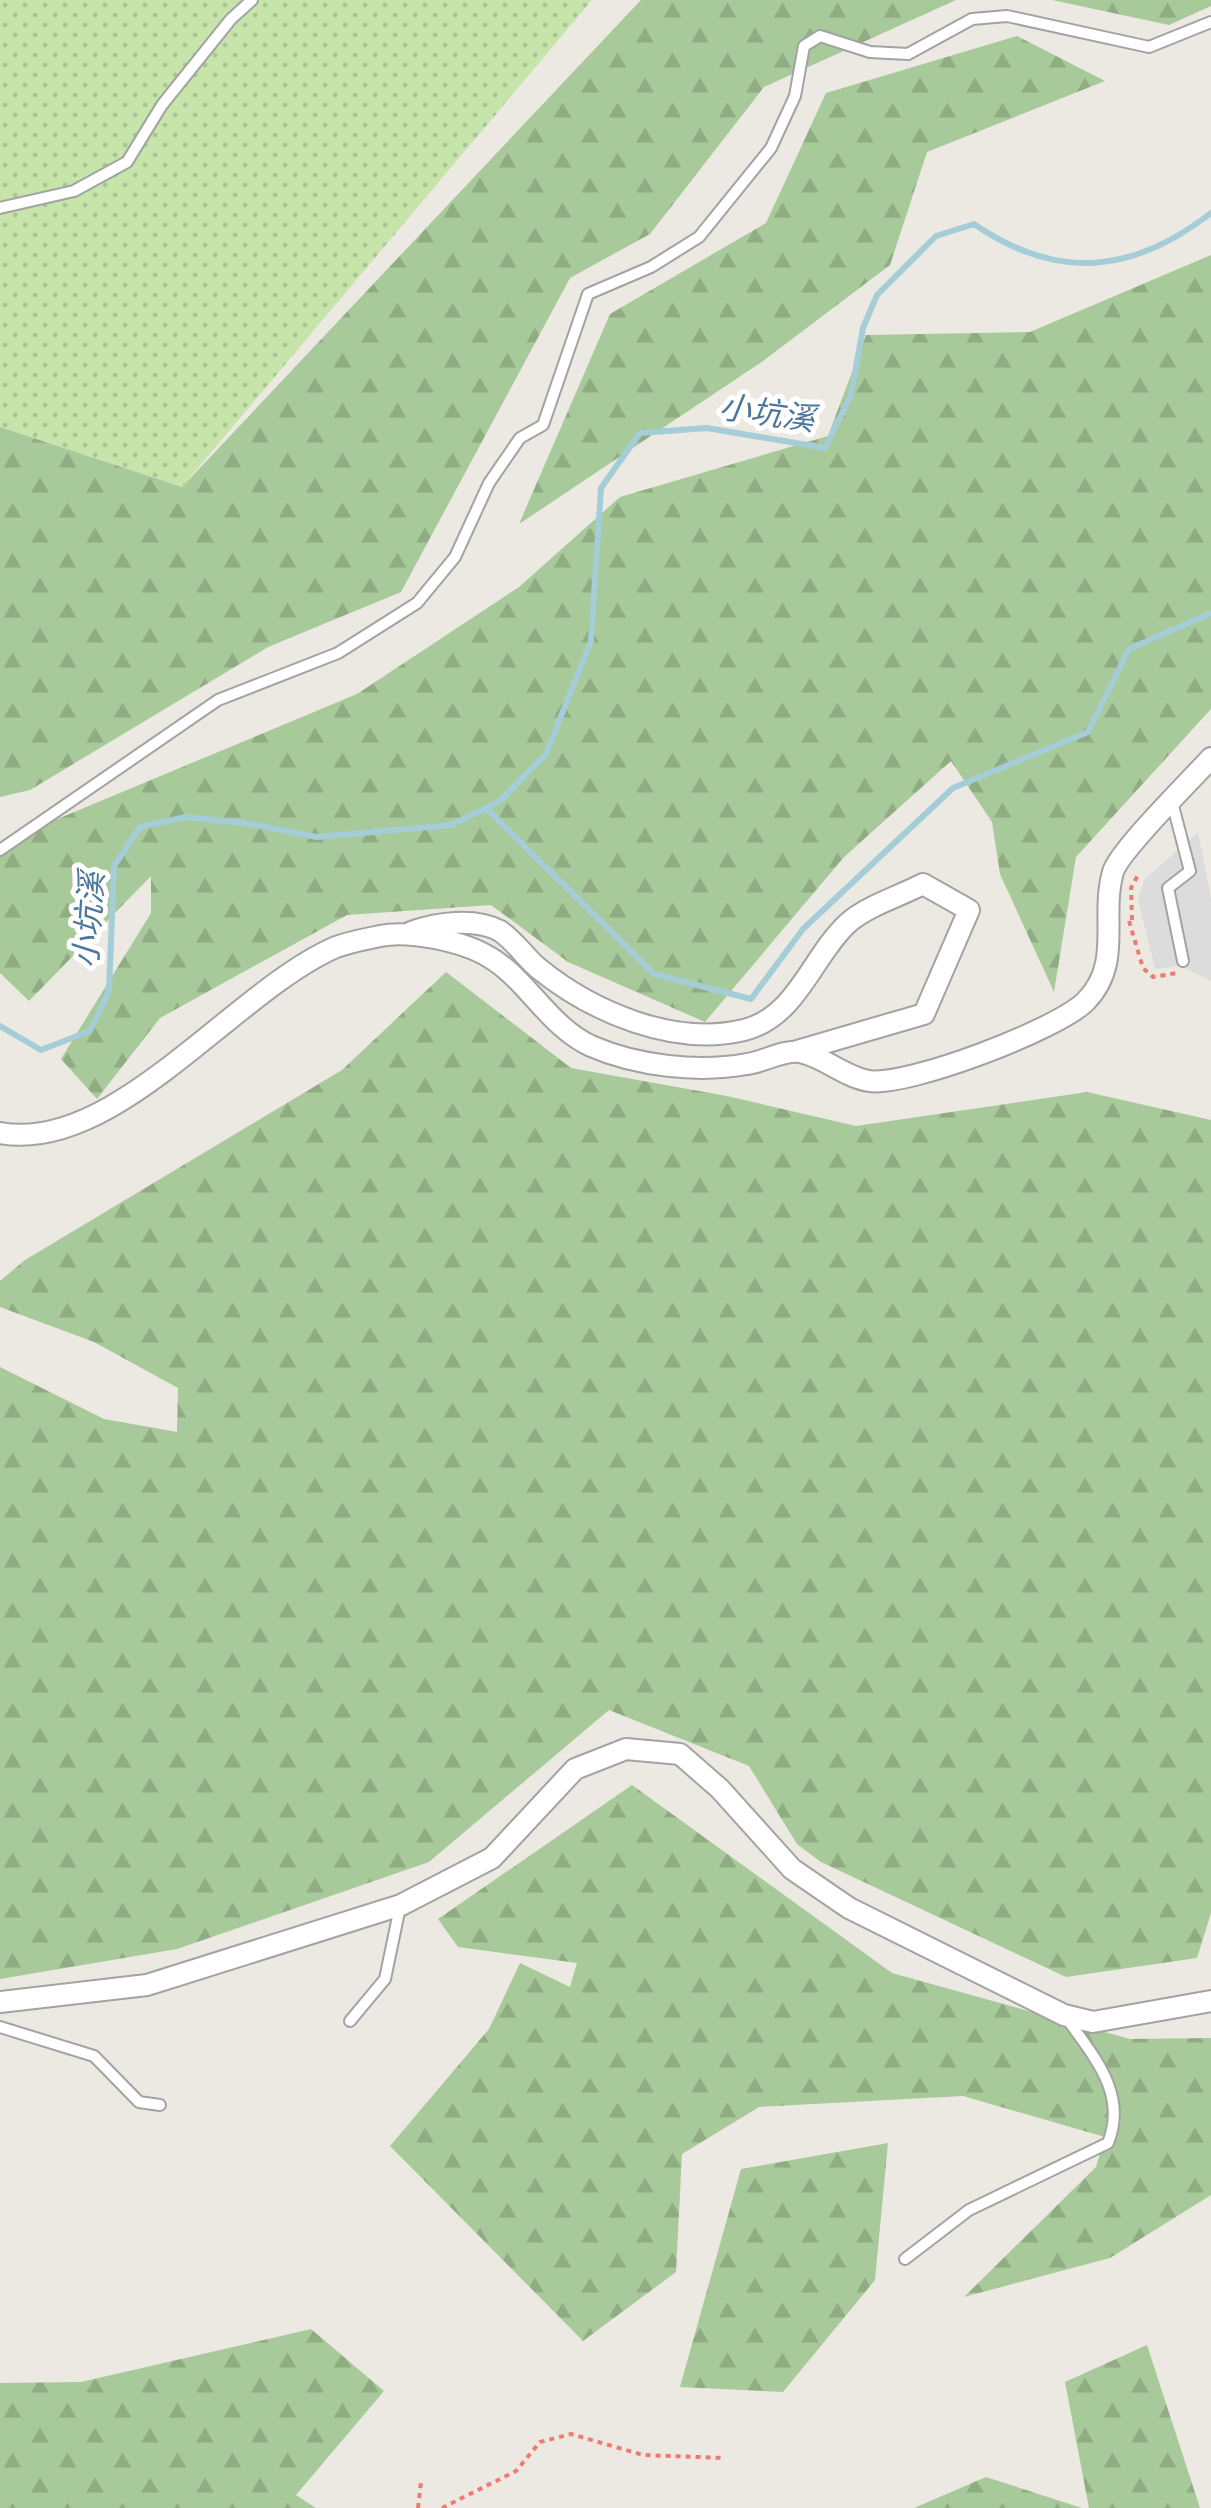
<svg xmlns="http://www.w3.org/2000/svg" width="1211" height="2508" viewBox="0 0 1211 2508" font-family="'Space Grotesk','Noto Sans TC',sans-serif">
<style>
.grass{fill:url(#grass-dots)}
.forest{fill:url(#forest-firs)}
.parking{fill:#dcdcdc}
.lines{fill:none;stroke-linecap:round;stroke-linejoin:round}
.stream{stroke:#a5cdd7;stroke-width:6}
.service-casing{stroke:#a3a3a3;stroke-width:14}
.minor-casing{stroke:#a3a3a3;stroke-width:24}
.path{stroke:#ef7b70;stroke-width:4;stroke-dasharray:5 5;stroke-linecap:butt}
.service{stroke:#fff;stroke-width:10}
.minor{stroke:#fff;stroke-width:20}
.labels{text-anchor:middle;stroke-width:10;stroke-linejoin:round;paint-order:stroke}
.water-label{font-size:32px;font-style:italic;fill:#4d769c;stroke:#fff}
</style>
<defs>
<pattern id="grass-dots" width="8" height="8" patternUnits="userSpaceOnUse" patternTransform="scale(2.5)"><rect width="8" height="8" fill="#c7e4aa"/><path d="M2 2h.1M6 6h.1" fill="none" stroke="#aac392" stroke-width="1.8" stroke-linecap="round"/></pattern>
<pattern id="forest-firs" width="22" height="20" patternUnits="userSpaceOnUse" patternTransform="scale(2.5)"><rect width="22" height="20" fill="#a8c999"/><path d="M5 1l3.5 6h-7zM16 11l3.5 6h-7z" fill="#90ac83"/></pattern>
</defs>
<rect width="100%" height="100%" fill="#ece9e2"/>
<!-- grass -->
<path class="grass" d="M0 0H592L182 487 0 427Z"/>
<!-- forest -->
<g class="forest">
<path d="M641 0H956L764 87 650 234 570 278 401 592 268 647 30 790 0 797V427L182 487Z"/>
<path d="M1052 0H1211V6L1169 25Z"/>
<path d="M1017 36 1105 81 927 152 890 265 763 361 519 524 610 314 766 223 826 93Z"/>
<path d="M1211 255V709L1076 857 1054 992 1000 874 992 822 951 761 844 857 705 1022 568 962 491 905 347 915 160 1018 97 1099 61 1059 151 913V876L29 1001 0 973V843L357 694 519 587 620 497 828 436 866 335 1030 332Z"/>
<path d="M446 972 571 1068 727 1096 856 1126 1087 1092 1211 1120V1913L1197 1958 1066 1977 821 1862 797 1844 749 1766 609 1710 429 1862 177 1949 0 1979V1367L104 1419 177 1432 178 1388 94 1342 0 1307V1281L25 1260 342 1070Z"/>
<path d="M632 1785 892 1973 1130 2039 1211 2038V2195L1110 2258 964 2297 1096 2167 1105 2137 963 2096 759 2107 682 2154 676 2272 583 2341 390 2146 489 2029 520 1963 570 1987 577 1963 458 1947 438 1919Z"/>
<path d="M888 2143 875 2280 783 2392 680 2387 741 2169Z"/>
<path d="M311 2329 384 2391 296 2495 316 2508H0V2383L81 2382Z"/>
<path d="M1147 2345 1200 2508H1089L1065 2382Z"/>
<path d="M986 2477 1082 2508H914Z"/>
</g>
<!-- parking -->
<path class="parking" d="M1198 832 1211 898V981L1181 966 1155 969 1138 899 1144 880Z"/>
<g class="lines">
<!-- stream -->
<g class="stream">
<path d="M486 808 654 974 751 999 803 929 953 788 1088 732 1129 649 1211 613"/>
<path d="M0 1026 41 1050 90 1031 109 991 114 866 140 827 186 817 245 823 317 837 451 825 499 802 546 754 591 641 601 488 640 433 707 428 825 448 851 395 863 328 877 295 936 236 974 224C1057 281 1132 274 1211 213"/>
</g>
<!-- service casing -->
<g class="service-casing">
<g id="service">
<path d="M0 208 74 191 127 162 162 105 231 19 252 0"/>
<path d="M1172 802 1190 871 1168 888 1183 961"/>
<path d="M0 850 218 700 338 653 417 603 455 557 489 483 520 438 543 425 588 294 651 267 699 237 771 148 795 96 804 46 820 36 870 52 908 54 972 19 1007 16 1149 47 1211 22"/>
<path d="M350 2021 385 1979 400 1907"/>
<path d="M0 2027 94 2056 139 2102 160 2105"/>
<path d="M905 2259 969 2210 1108 2143C1128 2093 1093 2056 1065 2016"/>
</g>
</g>
<!-- minor casing -->
<g class="minor-casing">
<g id="minor">
<path d="M411 932C435 923 475 917 500 931 514 940 525 957 538 968 592 1012 674 1047 744 1030 797 1017 812 956 848 923 867 906 900 896 923 884L969 910 924 1014 797 1051"/>
<path d="M0 1133C115 1154 234 991 336 947 349 942 366 939 380 936 409 930 463 941 489 957 526 978 549 1027 591 1046 637 1066 698 1073 747 1064 763 1062 783 1050 799 1052 823 1056 844 1077 869 1081 907 1087 1059 1029 1086 1001 1123 963 1100 918 1113 872 1119 851 1192 779 1211 758"/>
<path d="M0 2002 147 1985 401 1905 492 1858 575 1769 626 1749 680 1754 720 1789 792 1869 849 1908 1064 2015 1093 2022 1211 2001"/>
</g>
</g>
<!-- path -->
<g class="path">
<path d="M1132 920 1131 888 1139 873"/>
<path d="M1129 921 1143 968 1153 977 1177 973"/>
<path d="M418 2508 421 2482"/>
<path d="M442 2508 516 2471 540 2442 571 2434 643 2455 725 2458"/>
</g>
<!-- service -->
<use href="#service" class="service"/>
<!-- minor -->
<use href="#minor" class="minor"/>
</g>
<g class="labels">
<!-- water labels -->
<g class="water-label">
<text transform="translate(767 413) rotate(8)" y="11">小坑溪</text>
<text transform="translate(89 920) rotate(-86)" y="11">小坑溪</text>
</g>
</g>
</svg>
